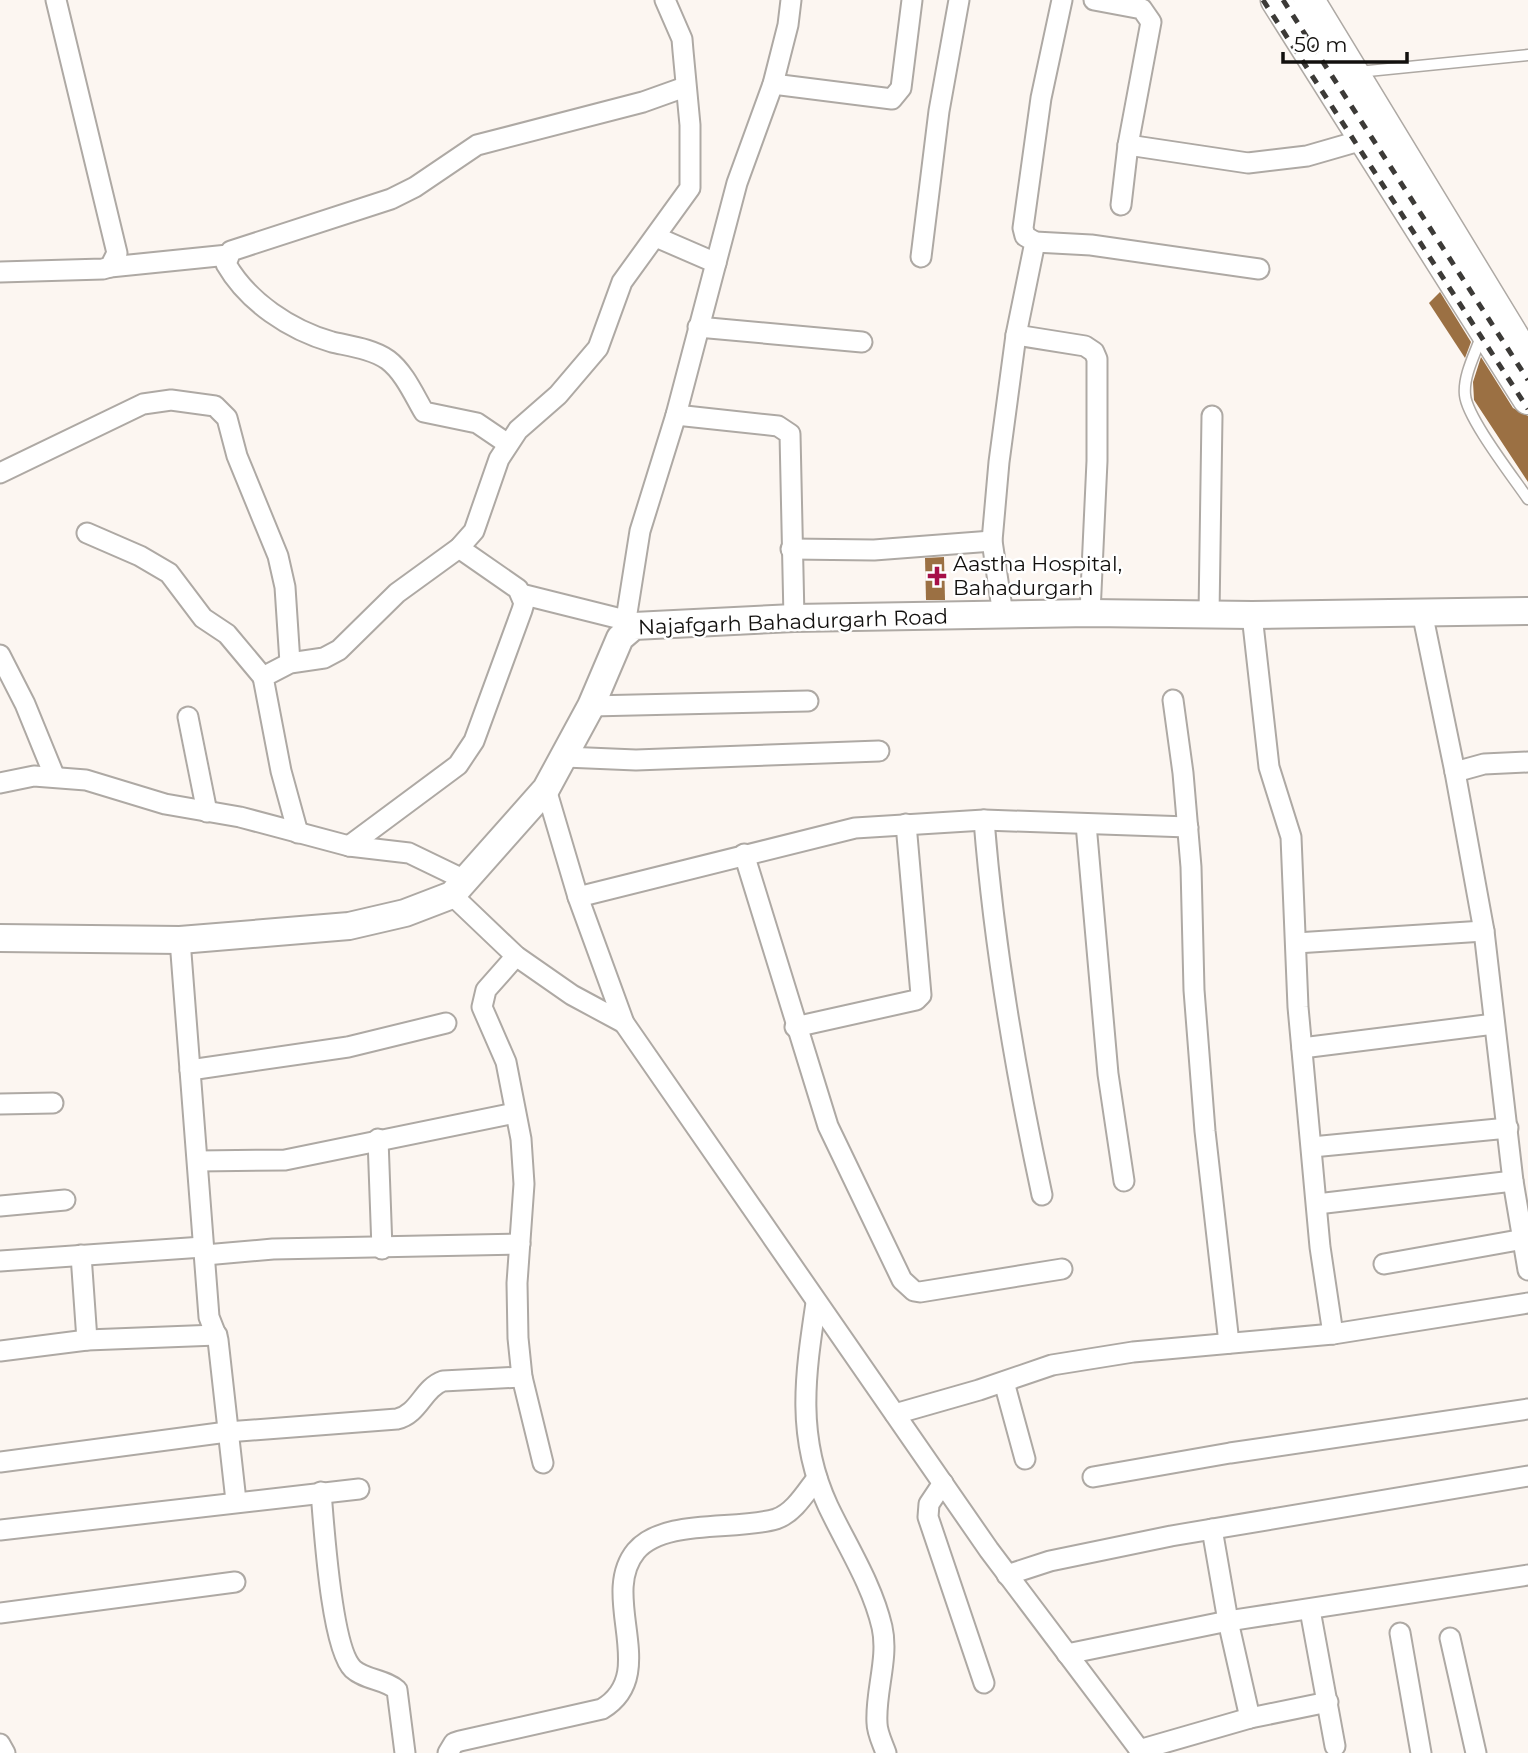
<svg xmlns="http://www.w3.org/2000/svg" width="1528" height="1753" viewBox="0 0 1528 1753" font-family="Montserrat,sans-serif">
<style>
.building{fill:#9b7043}
.lines{fill:none;stroke-linecap:round;stroke-linejoin:round}
.lane-casing{stroke:#aea9a4;stroke-width:13}
.street-casing{stroke:#aea9a4;stroke-width:23}
.secondary-casing{stroke:#aea9a4;stroke-width:30}
.primary-casing{stroke:#aea9a4;stroke-width:33}
.lane{stroke:#fff;stroke-width:10}
.street{stroke:#fff;stroke-width:19}
.secondary{stroke:#fff;stroke-width:26}
.primary{stroke:#fff;stroke-width:30}
.rail{stroke:#3c3a37;stroke-width:5;stroke-dasharray:9 9;stroke-linecap:butt}
.poi-dot{fill:#a61048;stroke:#fff;stroke-width:2.5}
.labels{text-anchor:middle;stroke-width:5;stroke-linejoin:round;paint-order:stroke}
.poi-label{font-size:21px;fill:#12100e;stroke:#fff;text-anchor:start}
.street-label{font-size:21px;fill:#12100e;stroke:#fff}
</style>
<rect width="100%" height="100%" fill="#fcf6f1"/>
<!-- building -->
<g class="building">
<path d="M1440 292 1471 342 1465 358 1429 303Z"/>
<path d="M1481 357 1513 408 1528 416V482L1474 400 1473 382Z"/>
<path d="M944 557 945 600H926L925 558Z"/>
</g>
<g class="lines">
<!-- lane casing -->
<g class="lane-casing">
<g id="lane">
<path d="M1358 72 1528 55"/>
<path d="M1481 337C1475 354 1463 376 1465 395 1467 418 1513 477 1528 499"/>
</g>
</g>
<!-- street casing -->
<g class="street-casing">
<g id="street">
<path d="M1094 0 1142 9 1151 22 1128 145 1121 205"/>
<path d="M773 84 892 99 901 88 912 0"/>
<path d="M1128 145 1248 163 1307 156 1366 139"/>
<path d="M656 237 716 263"/>
<path d="M1035 242 1091 245 1259 269"/>
<path d="M921 257 939 111 959 0"/>
<path d="M110 267 228 255"/>
<path d="M0 272 103 269 110 267 117 253 56 0"/>
<path d="M698 327 862 342"/>
<path d="M1016 335 1085 346 1094 352 1097 359V461L1090 613"/>
<path d="M676 415 778 426 790 434 794 618"/>
<path d="M508 444 477 423 424 412C414 395 404 372 388 360 373 349 349 346 332 342 290 330 248 302 226 264L231 251 391 199 415 187 477 145 643 102 685 87"/>
<path d="M0 473 143 404 171 400 215 406 227 418 237 456 278 556 285 587 290 663"/>
<path d="M87 533 140 556 169 573 203 618 227 634 263 677"/>
<path d="M791 549 874 550 992 541"/>
<path d="M521 594 625 620"/>
<path d="M1422 612 1455 772"/>
<path d="M1209 614 1212 416"/>
<path d="M1003 615 992 541 999 462 1016 335 1035 242 1025 236 1023 228 1041 98 1062 0"/>
<path d="M1252 615 1269 767 1291 837 1298 1007 1320 1247 1333 1334"/>
<path d="M624 632 640 531 676 415 737 183 773 84 788 25 791 0"/>
<path d="M0 655 25 704 54 775"/>
<path d="M1173 700 1183 773 1191 867 1194 990 1205 1131 1229 1343"/>
<path d="M591 706 808 701"/>
<path d="M188 717 207 812"/>
<path d="M565 757 636 760 879 751"/>
<path d="M1528 762 1484 764 1455 772 1484 931 1513 1181 1528 1270"/>
<path d="M0 783 34 776 86 780 165 804 240 817 349 846 409 853 467 881"/>
<path d="M546 789 578 897 624 1023 989 1550 1142 1753"/>
<path d="M984 820C994 947 1015 1070 1042 1195"/>
<path d="M1086 824 1108 1074 1124 1181"/>
<path d="M298 833 281 771 263 677 290 663 324 658 339 650 397 593 459 548 474 531 499 459 518 430 558 395 598 348 622 282 690 188V125L683 51 682 39 665 0"/>
<path d="M349 846 458 765 474 741 522 610 524 603 518 589 459 548"/>
<path d="M744 854 828 1126 902 1280 914 1291 920 1292 1062 1269"/>
<path d="M452 895 516 956 572 995 624 1023"/>
<path d="M578 897 855 828 984 820 1188 827"/>
<path d="M180 940 209 1317 218 1340 236 1501"/>
<path d="M1296 943 1484 931"/>
<path d="M516 956 486 990 482 1007 506 1062 521 1139 524 1184 517 1283 518 1338 522 1377 543 1463"/>
<path d="M795 1027 916 1000 921 995 906 824"/>
<path d="M1302 1048 1494 1024"/>
<path d="M190 1070 348 1047 446 1023"/>
<path d="M0 1104 53 1103"/>
<path d="M378 1139 382 1249"/>
<path d="M1312 1147 1508 1128"/>
<path d="M198 1161 285 1160 515 1113"/>
<path d="M1317 1204 1513 1181"/>
<path d="M0 1206 65 1200"/>
<path d="M81 1255 87 1340"/>
<path d="M205 1255 273 1249 520 1244"/>
<path d="M0 1261 203 1247"/>
<path d="M1384 1264 1524 1239"/>
<path d="M816 1303C805 1376 796 1437 828 1506 847 1546 872 1584 882 1627 889 1658 875 1692 877 1723 877 1733 883 1744 886 1753"/>
<path d="M0 1351 87 1340 217 1335"/>
<path d="M1004 1382 1025 1459"/>
<path d="M895 1414 979 1390 1052 1365 1133 1352 1333 1334 1528 1303"/>
<path d="M0 1462 227 1432 397 1419C419 1414 423 1388 443 1381L522 1377"/>
<path d="M1093 1477 1230 1453 1528 1409"/>
<path d="M943 1483 929 1504 928 1517 984 1683"/>
<path d="M321 1492C324 1526 331 1648 353 1669 365 1680 385 1679 397 1690L405 1753"/>
<path d="M1212 1529 1228 1621 1250 1718"/>
<path d="M0 1530 359 1489"/>
<path d="M1007 1575 1050 1561 1171 1536 1528 1476"/>
<path d="M1310 1610 1335 1746"/>
<path d="M0 1613 235 1582"/>
<path d="M1400 1633 1421 1753"/>
<path d="M1450 1638 1476 1753"/>
<path d="M1067 1654 1228 1621 1528 1575"/>
<path d="M0 1744 5 1753"/>
<path d="M1139 1750 1250 1718 1328 1702"/>
<path d="M448 1753 454 1743 460 1741 602 1709C661 1674 598 1597 636 1551 664 1518 737 1531 776 1519 794 1513 806 1492 817 1478"/>
</g>
</g>
<!-- secondary casing -->
<g class="secondary-casing">
<path id="secondary" d="M0 938 180 940 349 926 405 913 452 895 546 789 591 706 620 638 634 626 794 618 1090 613 1252 615 1528 611"/>
</g>
<!-- primary casing -->
<g class="primary-casing">
<g id="primary">
<path d="M1276 0 1528 399"/>
<path d="M1309 0 1528 360"/>
</g>
</g>
<!-- lane -->
<use href="#lane" class="lane"/>
<!-- street -->
<use href="#street" class="street"/>
<!-- secondary -->
<use href="#secondary" class="secondary"/>
<!-- primary -->
<use href="#primary" class="primary"/>
<!-- rail -->
<g class="rail">
<path d="M1263 0 1528 409"/>
<path d="M1283 0 1528 380"/>
</g>
</g>
<!-- markers -->
<path class="poi-dot" d="M933.5 565.5h7v7h7v7h-7v7h-7v-7h-7v-7h7z"/>
<g class="labels">
<!-- poi labels -->
<g class="poi-label">
<text x="953" y="571">Aastha Hospital,<tspan x="953" dy="24">Bahadurgarh</tspan></text>
</g>
<!-- street labels -->
<g class="street-label">
<text transform="translate(793 622) rotate(-2)" y="7">Najafgarh Bahadurgarh Road</text>
</g>
</g>
<!-- scale -->
<path d="M1283 52v10h124v-10" fill="none" stroke="#12100e" stroke-width="3.5"/>
<text x="1294" y="52" font-size="21" fill="#12100e" stroke="#ffffff" stroke-width="5" paint-order="stroke">50 m</text>
</svg>
